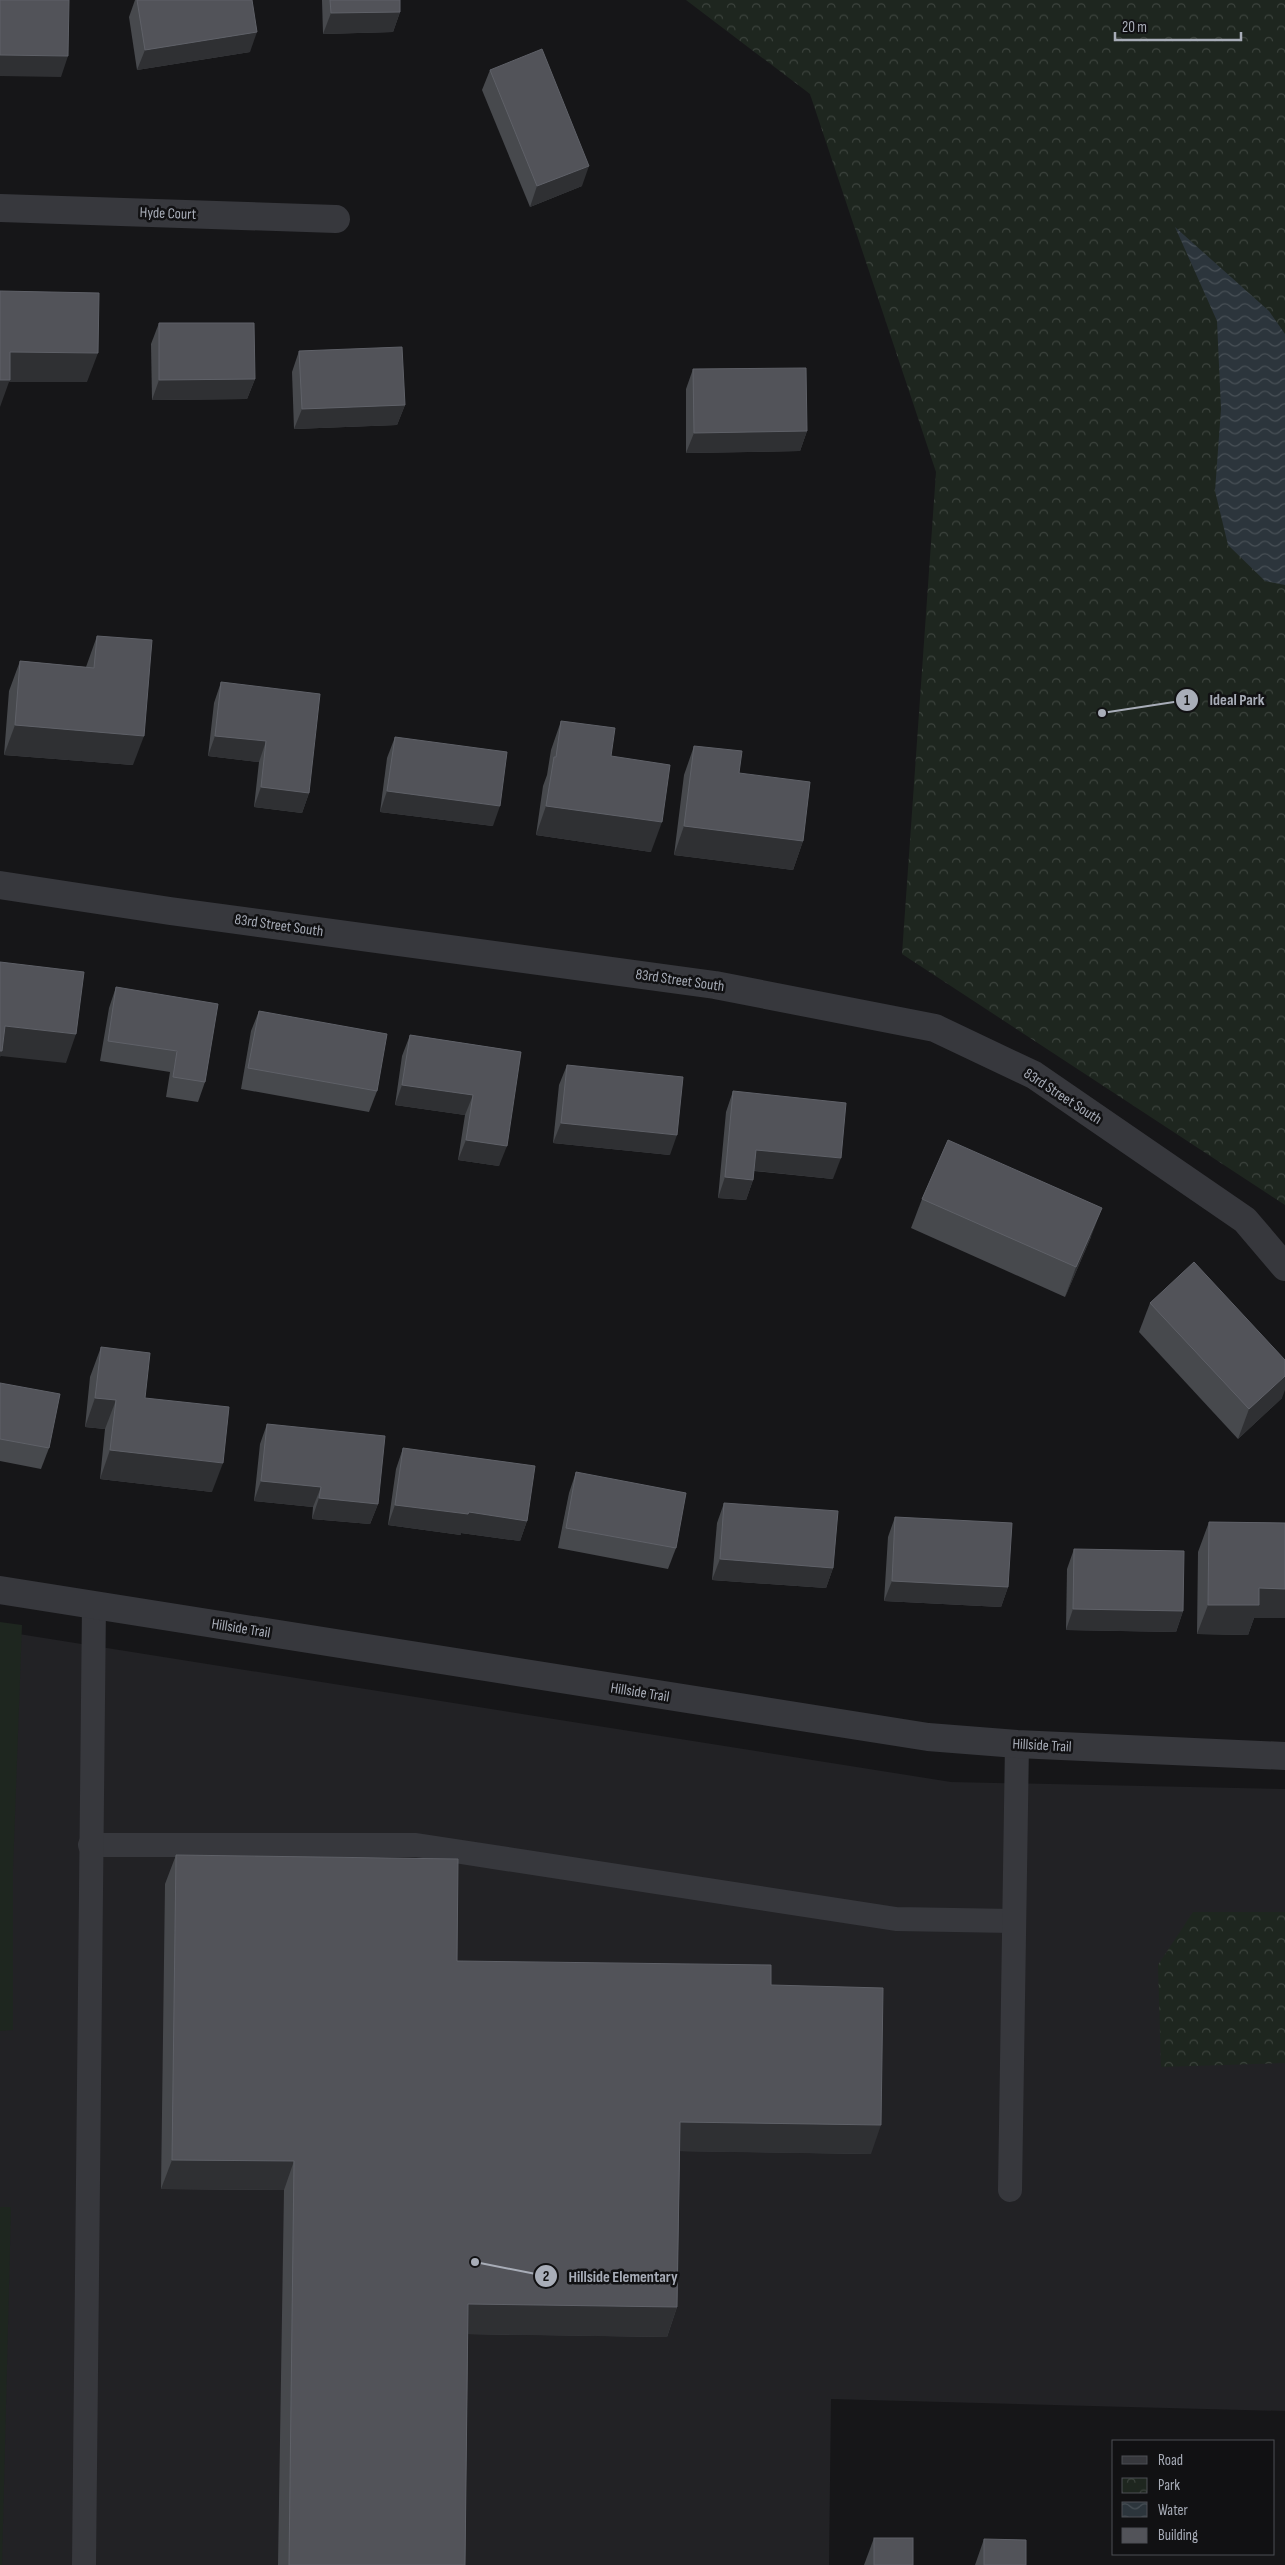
<svg xmlns="http://www.w3.org/2000/svg" width="1285" height="2565" viewBox="0 0 1285 2565" font-family="'Sofia Sans Condensed',sans-serif">
<style>
.built{fill:#222225}
.park{fill:url(#park-crowns)}
.garden{fill:#1e261f}
.water{fill:url(#water-waves)}
.lines{fill:none;stroke-linecap:round;stroke-linejoin:round}
.service{stroke:#37383d;stroke-width:24}
.minor{stroke:#37383d;stroke-width:28}
.tertiary{stroke:#37383d;stroke-width:28}
.wall{fill:#47494d}
.shaded-wall{fill:#2f3033}
.building{fill:#525359;stroke:#5f6168}
.labels{text-anchor:middle;stroke-width:5;stroke-linejoin:round;paint-order:stroke}
.street-label{font-size:15px;fill:#a8adb8;stroke:#111113}
.leader{fill:none;stroke:#a8adb8;stroke-width:2}
.callout-dot{fill:#a8adb8;stroke:#111113;stroke-width:2}
.mark-label{font-size:15px;text-anchor:middle;font-weight:bold;fill:#111}
.callout-label{font-size:16px;text-anchor:middle;font-weight:bold;fill:#a8adb8;stroke:#111113;stroke-width:5;stroke-linejoin:round;paint-order:stroke}
</style>
<defs>
<pattern id="park-crowns" width="20" height="18" patternUnits="userSpaceOnUse" patternTransform="scale(1.25)"><rect width="20" height="18" fill="#1e261f"/><path d="M2 6a3 3 0 1 1 6 0M12 15a3 3 0 1 1 6 0" fill="none" stroke="#3c433d"/></pattern>
<pattern id="water-waves" width="16" height="10" patternUnits="userSpaceOnUse" patternTransform="scale(1.25)"><rect width="16" height="10" fill="#2c353c"/><path d="M0 5q4-4 8 0t8 0" fill="none" stroke="#485056"/></pattern>
</defs>
<rect width="100%" height="100%" fill="#161618"/>
<!-- built -->
<path class="built" d="M0 1631 951 1782 1285 1789V2411L831 2399 829 2565H0Z"/>
<!-- park -->
<g class="park">
<path d="M686 0H1285V1205L902 954 936 472 810 94Z"/>
<path d="M1193 1912H1285V2063L1161 2067 1158 1965Z"/>
</g>
<!-- garden -->
<g class="garden">
<path d="M0 1622 22 1625 13 1870V2030L0 2031Z"/>
<path d="M0 2207H11L2 2565H0Z"/>
</g>
<!-- water -->
<path class="water" d="M1175 227 1269 311 1285 334V585L1265 581 1228 545 1215 491 1221 409 1217 321Z"/>
<g class="lines">
<!-- service -->
<g class="service">
<path d="M90 1845H416L896 1919 1013 1921"/>
<path d="M1010 2190 1017 1744"/>
<path d="M84 2565 94 1604"/>
</g>
<!-- minor -->
<g class="minor">
<path d="M0 208 336 219"/>
<path d="M0 885 170 911 715 985 935 1028 1034 1075 1245 1220 1285 1267"/>
</g>
<!-- tertiary -->
<path class="tertiary" d="M0 1590 928 1737 1017 1744 1285 1756"/>
</g>
<!-- wall -->
<g class="wall">
<path d="M135 0H252L250 52 137 70 129 17Z"/>
<path d="M322 0H400V12L393 32 323 34Z"/>
<path d="M490 70 582 186 530 207 482 90Z"/>
<path d="M159 323 255 379 247 399 152 400 151 344Z"/>
<path d="M299 351 405 405 397 425 294 429 292 372Z"/>
<path d="M693 369 807 431 800 451 686 453V389Z"/>
<path d="M97 636 133 765 4 755 9 691 20 661 86 667Z"/>
<path d="M221 682 309 793 302 813 254 807 259 762 208 756 214 703Z"/>
<path d="M561 721 611 756 651 852 536 835 543 786 547 775 551 750Z"/>
<path d="M395 737 493 826 380 812 387 758Z"/>
<path d="M694 746 739 773 803 841 793 870 674 855 684 775Z"/>
<path d="M116 987 205 1082 198 1102 166 1097 170 1072 100 1061 109 1008Z"/>
<path d="M259 1011 377 1091 369 1112 241 1089 251 1031Z"/>
<path d="M410 1035 521 1052 499 1166 458 1160 465 1115 395 1105 402 1056Z"/>
<path d="M567 1065 670 1155 553 1143 559 1085Z"/>
<path d="M733 1091 833 1179 754 1171 753 1180 746 1200 718 1198 726 1112Z"/>
<path d="M922 1199 1091 1237 1065 1297 911 1228Z"/>
<path d="M1150 1303 1282 1398 1238 1439 1139 1332Z"/>
<path d="M101 1347 145 1398 212 1492 100 1479 105 1429 85 1427 90 1377Z"/>
<path d="M0 1383 49 1448 41 1469 0 1461Z"/>
<path d="M267 1424 378 1504 370 1524 312 1519 313 1507 254 1501 260 1444Z"/>
<path d="M403 1448 527 1521 520 1541 461 1533V1535L388 1525 396 1469Z"/>
<path d="M576 1472 676 1548 668 1569 558 1548 569 1493Z"/>
<path d="M724 1503 833 1568 826 1588 712 1580 717 1523Z"/>
<path d="M895 1517 1008 1587 1001 1607 884 1601 888 1537Z"/>
<path d="M1209 1522 1285 1523V1618H1254L1248 1635 1197 1634 1198 1552Z"/>
<path d="M1074 1549 1183 1611 1176 1632 1066 1630 1067 1569Z"/>
<path d="M176 1855 457 1961 771 1985 871 2154 680 2151 677 2307 667 2337 468 2334 465 2565H278L284 2190 161 2189 165 1884Z"/>
<path d="M874 2538 913 2565H864Z"/>
<path d="M984 2539 1026 2565H975Z"/>
</g>
<!-- shaded-wall -->
<g class="shaded-wall">
<path d="M400 12 393 32 323 34 331 13Z"/>
<path d="M257 32 250 52 137 70 145 50Z"/>
<path d="M0 55 68 56 61 77 0 76Z"/>
<path d="M589 166 582 186 530 207 537 186Z"/>
<path d="M10 352 98 353 87 382H9L0 407V380Z"/>
<path d="M255 379 247 399 152 400 159 380Z"/>
<path d="M405 405 397 425 294 429 302 409Z"/>
<path d="M807 431 800 451 686 453 694 433Z"/>
<path d="M15 725 144 736 133 765 4 755Z"/>
<path d="M215 736 266 741 259 762 208 756Z"/>
<path d="M261 787 309 793 302 813 254 807Z"/>
<path d="M387 791 500 806 493 826 380 812Z"/>
<path d="M546 806 662 822 651 852 536 835Z"/>
<path d="M684 826 803 841 793 870 674 855Z"/>
<path d="M5 1026 76 1034 66 1063 1 1056 0 1057V1039Z"/>
<path d="M402 1085 473 1095 465 1115 395 1105Z"/>
<path d="M561 1123 677 1135 670 1155 553 1143Z"/>
<path d="M466 1140 507 1146 499 1166 458 1160Z"/>
<path d="M756 1150 841 1158 833 1179 748 1170Z"/>
<path d="M725 1177 753 1180 746 1200 718 1198Z"/>
<path d="M1102 1208 1091 1237 1065 1297 1076 1267Z"/>
<path d="M1285 1376V1390L1282 1398 1238 1439 1249 1409Z"/>
<path d="M95 1398 116 1400 105 1429 85 1427Z"/>
<path d="M110 1450 223 1463 212 1492 100 1479Z"/>
<path d="M261 1481 321 1487 313 1507 254 1501Z"/>
<path d="M319 1498 378 1504 370 1524 312 1519Z"/>
<path d="M395 1505 469 1512 527 1521 520 1541 461 1533V1535L388 1525Z"/>
<path d="M720 1559 833 1568 826 1588 712 1580Z"/>
<path d="M892 1581 1008 1587 1001 1607 884 1601Z"/>
<path d="M1259 1588 1285 1589V1618H1254L1248 1635 1197 1634 1208 1605Z"/>
<path d="M1073 1609 1183 1611 1176 1632 1066 1630Z"/>
<path d="M680 2122 881 2125 871 2154 669 2151Z"/>
<path d="M172 2160 294 2161 284 2190 161 2189Z"/>
<path d="M468 2304 677 2307 667 2337 458 2334Z"/>
</g>
<!-- building -->
<g class="building">
<path d="M0 0H69L68 56 0 55Z"/>
<path d="M137 0H252L257 32 145 50Z"/>
<path d="M330 0H400V12L331 13Z"/>
<path d="M542 49 589 166 537 186 490 70Z"/>
<path d="M0 291 99 293 98 353 10 352V380H0Z"/>
<path d="M159 323H254L255 379 159 380Z"/>
<path d="M402 347 405 405 302 409 299 351Z"/>
<path d="M806 368 807 431 694 433 693 369Z"/>
<path d="M97 636 152 640 144 736 15 725 20 661 94 668Z"/>
<path d="M221 682 320 694 309 793 261 787 266 741 215 736Z"/>
<path d="M561 721 615 728 611 756 670 765 662 822 546 806 554 757H556Z"/>
<path d="M395 737 507 752 500 806 387 791Z"/>
<path d="M694 746 742 751 739 773 810 782 803 841 684 826Z"/>
<path d="M0 962 84 972 76 1034 5 1026 2 1051H0Z"/>
<path d="M116 987 218 1004 205 1082 173 1077 177 1051 108 1041Z"/>
<path d="M259 1011 387 1034 377 1091 248 1068Z"/>
<path d="M410 1035 521 1052 507 1146 466 1140 473 1095 402 1085Z"/>
<path d="M567 1065 683 1077 677 1135 561 1123Z"/>
<path d="M733 1091 846 1103 841 1158 756 1150 753 1180 725 1177Z"/>
<path d="M948 1140 1102 1208 1076 1267 922 1199Z"/>
<path d="M1194 1262 1285 1360V1376L1249 1409 1150 1303Z"/>
<path d="M101 1347 150 1353 145 1398 229 1407 223 1463 110 1450 116 1400 95 1398Z"/>
<path d="M0 1383 60 1394 49 1448 0 1439Z"/>
<path d="M267 1424 385 1436 378 1504 319 1498 321 1487 261 1481Z"/>
<path d="M403 1448 535 1466 527 1521 469 1512 468 1514 395 1505Z"/>
<path d="M576 1472 686 1493 676 1548 566 1528Z"/>
<path d="M724 1503 838 1511 833 1568 720 1559Z"/>
<path d="M895 1517 1012 1523 1008 1587 892 1581Z"/>
<path d="M1209 1522 1285 1523V1589L1259 1588V1605H1208Z"/>
<path d="M1074 1549 1184 1551 1183 1611 1073 1609Z"/>
<path d="M176 1855 458 1859 457 1961 771 1965V1985L883 1988 881 2125 680 2122 677 2307 468 2304 465 2565H289L294 2161 172 2160Z"/>
<rect x="874" y="2538" width="39" height="27"/>
<path d="M984 2539 1026 2540V2565H984Z"/>
</g>
<g class="labels">
<!-- street labels -->
<g class="street-label">
<text transform="translate(168 213) rotate(2)" y="5">Hyde Court</text>
<text transform="translate(279 925) rotate(8)" y="5">83rd Street South</text>
<text transform="translate(680 980) rotate(8)" y="5">83rd Street South</text>
<text transform="translate(1063 1096) rotate(33)" y="5">83rd Street South</text>
<text transform="translate(241 1628) rotate(9)" y="5">Hillside Trail</text>
<text transform="translate(640 1692) rotate(9)" y="5">Hillside Trail</text>
<text transform="translate(1042 1745) rotate(3)" y="5">Hillside Trail</text>
</g>
</g>
<!-- callouts -->
<path class="leader" d="M1102 713L1187 700M475 2262L546 2276"/>
<g class="callout-dot">
<circle cx="1102" cy="713" r="5"/>
<circle cx="475" cy="2262" r="5"/>
<circle cx="1187" cy="700" r="12"/>
<circle cx="546" cy="2276" r="12"/>
</g>
<g class="mark-label">
<text x="1187" y="705">1</text>
<text x="546" y="2281">2</text>
</g>
<g class="callout-label">
<text x="1237" y="705">Ideal Park</text>
<text x="623" y="2282">Hillside Elementary</text>
</g>
<!-- legend -->
<rect x="1112" y="2440" width="162" height="115" fill="#111113" stroke="#4d4f55"/>
<rect x="1122" y="2456" width="25" height="8" fill="#37383d" stroke="#4d4f55"/>
<text x="1158" y="2465" font-size="15" fill="#a8adb8">Road</text>
<rect x="1122" y="2478" width="25" height="15" fill="url(#park-crowns)" stroke="#4d4f55"/>
<text x="1158" y="2490" font-size="15" fill="#a8adb8">Park</text>
<rect x="1122" y="2502" width="25" height="15" fill="url(#water-waves)" stroke="#4d4f55"/>
<text x="1158" y="2515" font-size="15" fill="#a8adb8">Water</text>
<rect x="1122" y="2528" width="25" height="15" fill="#525359" stroke="#4d4f55"/>
<text x="1158" y="2540" font-size="15" fill="#a8adb8">Building</text>
<!-- scale -->
<path d="M1115 32v8h126v-8" fill="none" stroke="#a8adb8" stroke-width="2.5"/>
<text x="1122" y="32" font-size="15" fill="#a8adb8" stroke="#111113" stroke-width="4" paint-order="stroke">20 m</text>
</svg>
